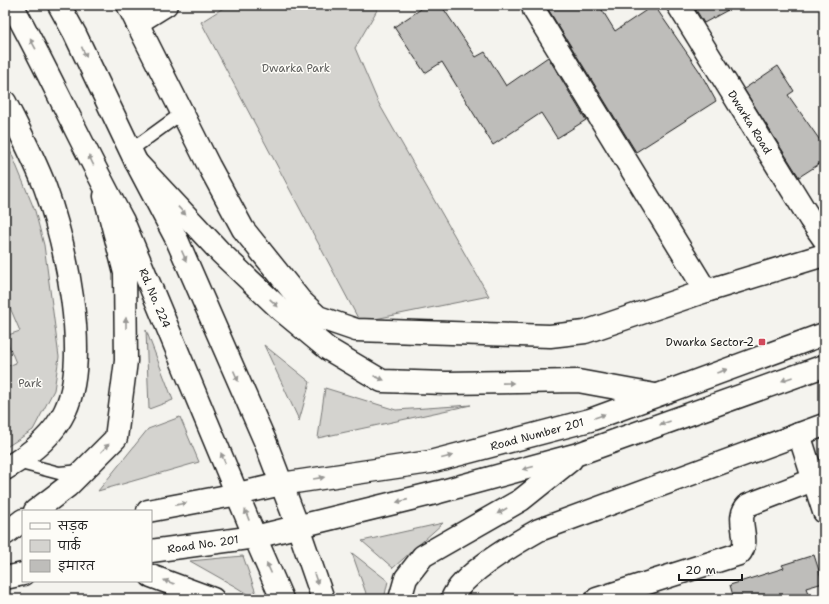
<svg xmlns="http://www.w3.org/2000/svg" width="829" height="604" viewBox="0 0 829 604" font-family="'Shantell Sans','Playpen Sans Deva',sans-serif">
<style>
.green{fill:#d4d3cf;stroke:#787876}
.building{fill:#bebdba;stroke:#1c1c1c}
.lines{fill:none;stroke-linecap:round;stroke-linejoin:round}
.lane-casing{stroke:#1c1c1c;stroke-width:15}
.street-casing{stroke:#1c1c1c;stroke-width:25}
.secondary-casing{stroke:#1c1c1c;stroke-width:25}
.primary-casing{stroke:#1c1c1c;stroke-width:25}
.lane{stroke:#fdfcf7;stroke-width:12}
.street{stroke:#fdfcf7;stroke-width:22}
.secondary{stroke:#fdfcf7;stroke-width:22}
.primary{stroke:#fdfcf7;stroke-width:22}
.oneway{fill:#989794}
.poi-dot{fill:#d1495b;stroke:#fdfcf7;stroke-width:1.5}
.labels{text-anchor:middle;stroke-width:3;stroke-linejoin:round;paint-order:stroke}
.park-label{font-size:11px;fill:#5c5c5b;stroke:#fdfcf7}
.street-label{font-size:11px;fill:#1c1c1c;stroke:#fdfcf7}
.poi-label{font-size:11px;fill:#1c1c1c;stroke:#fdfcf7;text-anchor:end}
</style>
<rect width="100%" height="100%" fill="#f4f3ee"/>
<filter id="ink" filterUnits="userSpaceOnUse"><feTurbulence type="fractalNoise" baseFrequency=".025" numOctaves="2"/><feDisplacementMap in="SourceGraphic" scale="8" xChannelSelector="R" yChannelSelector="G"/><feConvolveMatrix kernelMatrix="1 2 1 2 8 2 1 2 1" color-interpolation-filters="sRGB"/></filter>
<g filter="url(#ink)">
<!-- green -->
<g class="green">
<path d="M228 5H380L355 48 378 102 489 296 360 322 201 22Z"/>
<path d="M5 138 35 211 44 245 59 357 54 390 33 430 5 448V367L16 363 5 336 20 331 5 296Z"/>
<path d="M146 330 173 400 149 409Z"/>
<path d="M264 345 310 382 299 421V420Z"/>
<path d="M325 388 396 410 471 405 318 438Z"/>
<path d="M180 417 199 462 98 491 148 429Z"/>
<path d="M443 523 393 568 362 541Z"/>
<path d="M352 553 388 581 384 599H368Z"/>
<path d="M243 556 258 599H255L236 587 190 561Z"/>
</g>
<!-- building -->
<g class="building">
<path d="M427 5H441L476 57 485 52 506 86 548 57 586 120 557 138 541 113 493 145 442 62 425 73 394 27Z"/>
<path d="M553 5H599L615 31 654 5 700 72 716 101 636 152 548 9Z"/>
<path d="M693 5H737L704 23Z"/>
<path d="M778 66 794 91 788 95 824 146V161L799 177 744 89Z"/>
<path d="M814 555 823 583 806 588 810 599H734L730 585 784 568 782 565Z"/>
</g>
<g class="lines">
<!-- lane casing -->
<g class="lane-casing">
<g id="lane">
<path d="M131 150 182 113"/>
<path d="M17 462 59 473 82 471"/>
</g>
</g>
<!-- street casing -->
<g class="street-casing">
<g id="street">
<path d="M128 5 209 166 243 229 300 300 318 317 356 330 550 336 585 332 706 291 824 255"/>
<path d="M533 5 534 10 706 291"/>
<path d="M678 5 810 219 824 239"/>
<path d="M137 23 166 5"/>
<path d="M5 102C19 130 34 158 45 187 65 242 91 356 65 411 53 437 29 455 5 469"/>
<path d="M799 434 824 512"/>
<path d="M452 599C461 574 516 543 539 530L824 425"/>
<path d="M597 599 739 554C753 540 733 519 748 505L813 480"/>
</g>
</g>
<!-- secondary casing -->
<g class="secondary-casing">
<g id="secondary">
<path d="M35 511 68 486 116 438 126 361 125 273 105 196"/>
<path d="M148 511 238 494"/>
<path d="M298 527 323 599"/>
<path d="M5 534 23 520"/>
<path d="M151 551 255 537 282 599"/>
<path d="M151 576 213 599"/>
<path d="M5 578 23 574"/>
</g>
</g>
<!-- primary casing -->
<g class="primary-casing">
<g id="primary">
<path d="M12 5C51 76 84 150 123 221L255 537 439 492 578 454 824 366"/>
<path d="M59 5 75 34 136 162 177 240 265 441 298 527"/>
<path d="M136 162 221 253 281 310 328 349 382 381 446 383 578 381 655 395"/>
<path d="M238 494 281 484 430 462 590 420 824 334"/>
<path d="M400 599 406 578 423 556 521 500 571 460"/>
</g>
</g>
<!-- lane -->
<use href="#lane" class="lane"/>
<!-- street -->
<use href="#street" class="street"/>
<!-- secondary -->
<use href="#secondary" class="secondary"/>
<!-- primary -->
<use href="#primary" class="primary"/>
</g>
<!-- one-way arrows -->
<defs><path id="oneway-solid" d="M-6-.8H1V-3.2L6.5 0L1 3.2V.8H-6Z"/></defs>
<g class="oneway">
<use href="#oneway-solid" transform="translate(33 44) rotate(-119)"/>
<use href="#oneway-solid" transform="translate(84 52) rotate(65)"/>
<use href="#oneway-solid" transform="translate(91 160) rotate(-116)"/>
<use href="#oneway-solid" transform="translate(182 211) rotate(47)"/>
<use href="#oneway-solid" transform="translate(184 256) rotate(66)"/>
<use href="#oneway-solid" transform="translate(274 303) rotate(44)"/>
<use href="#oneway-solid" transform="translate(126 323) rotate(-90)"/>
<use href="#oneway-solid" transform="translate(722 371) rotate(-20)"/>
<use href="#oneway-solid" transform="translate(236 376) rotate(66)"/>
<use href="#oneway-solid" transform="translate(379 378) rotate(23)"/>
<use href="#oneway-solid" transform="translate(787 379) rotate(160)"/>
<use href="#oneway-solid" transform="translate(508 383) rotate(-1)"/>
<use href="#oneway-solid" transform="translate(600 416) rotate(-20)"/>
<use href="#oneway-solid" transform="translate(665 423) rotate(160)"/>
<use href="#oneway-solid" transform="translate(105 448) rotate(-45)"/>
<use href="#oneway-solid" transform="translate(447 457) rotate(-15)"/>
<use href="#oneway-solid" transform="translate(223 458) rotate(-113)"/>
<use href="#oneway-solid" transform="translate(528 468) rotate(165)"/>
<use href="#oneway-solid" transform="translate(319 478) rotate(-9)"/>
<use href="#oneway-solid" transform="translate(402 501) rotate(167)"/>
<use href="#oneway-solid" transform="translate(181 504) rotate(-11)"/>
<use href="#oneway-solid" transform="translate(502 511) rotate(150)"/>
<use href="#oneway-solid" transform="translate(247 515) rotate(-111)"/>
<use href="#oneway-solid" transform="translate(269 568) rotate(-114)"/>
<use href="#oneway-solid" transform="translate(316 579) rotate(71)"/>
<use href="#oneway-solid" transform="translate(169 582) rotate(-160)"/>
</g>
</g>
<!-- markers -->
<rect class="poi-dot" x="758" y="338" width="8" height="8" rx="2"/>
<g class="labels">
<!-- park labels -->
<g class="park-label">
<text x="296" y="72">Dwarka Park</text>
<text x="30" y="387">Park</text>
</g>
<!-- street labels -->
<g class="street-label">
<text transform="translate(750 122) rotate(58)" y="4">Dwarka Road</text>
<text transform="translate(155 298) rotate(67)" y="4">Rd. No. 224</text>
<text transform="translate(537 434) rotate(-15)" y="4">Road Number 201</text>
<text transform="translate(203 544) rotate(-8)" y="4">Road No. 201</text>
</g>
<!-- poi labels -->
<g class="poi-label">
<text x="754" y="346">Dwarka Sector-2</text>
</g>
</g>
<!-- margin -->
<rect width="829" height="604" fill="none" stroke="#fdfcf7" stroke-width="20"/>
<rect x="10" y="10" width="809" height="584" fill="none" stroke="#1c1c1c" stroke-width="1.5" filter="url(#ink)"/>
<!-- legend -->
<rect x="22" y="510" width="130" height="72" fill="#fdfcf7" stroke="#a3a29f"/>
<rect x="30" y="523" width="20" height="6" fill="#fdfcf7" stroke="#a3a29f"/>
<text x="58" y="530" font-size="12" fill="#1c1c1c">सड़क</text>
<rect x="30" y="540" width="20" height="12" fill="#d4d3cf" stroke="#a3a29f"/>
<text x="58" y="550" font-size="12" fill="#1c1c1c">पार्क</text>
<rect x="30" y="560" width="20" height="12" fill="#bebdba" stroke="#a3a29f"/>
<text x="58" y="570" font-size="12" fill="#1c1c1c">इमारत</text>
<!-- scale -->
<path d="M679 574v6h63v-6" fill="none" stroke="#1c1c1c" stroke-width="2"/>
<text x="685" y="574" font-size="12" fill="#1c1c1c" stroke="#fdfcf7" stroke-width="3" paint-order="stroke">20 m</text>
</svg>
